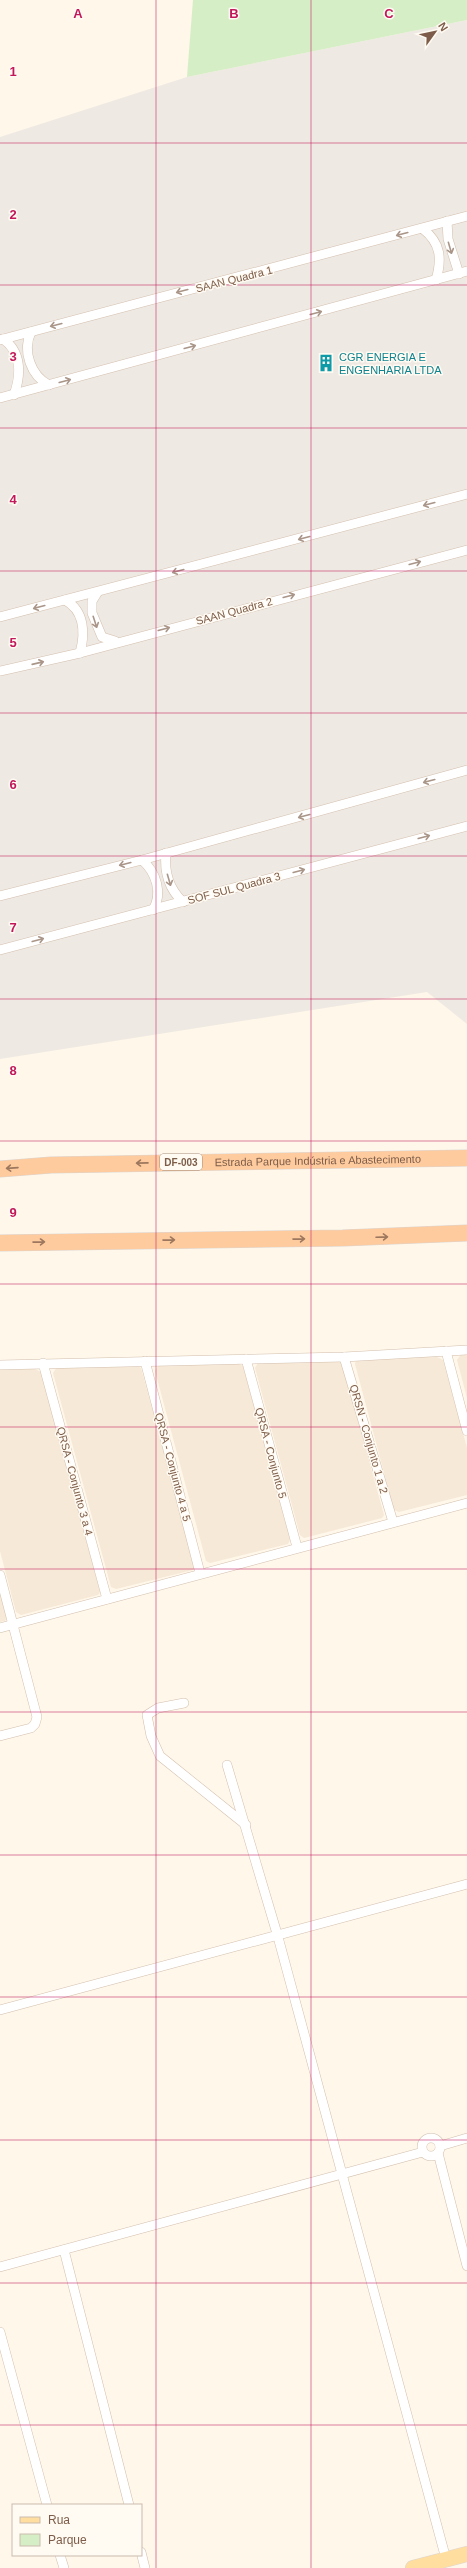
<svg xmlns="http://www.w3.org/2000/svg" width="467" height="2568" viewBox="0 0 467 2568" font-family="Arial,sans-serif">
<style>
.residential{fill:#f7e9d7}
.industrial{fill:#efe9e3}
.green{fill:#d5eec6}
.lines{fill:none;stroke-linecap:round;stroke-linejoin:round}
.minor-casing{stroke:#d3bfad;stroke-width:10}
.primary-casing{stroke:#ddd5d0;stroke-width:16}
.trunk-casing{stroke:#ddd5d0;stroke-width:17}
.minor{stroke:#fff;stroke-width:9}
.primary{stroke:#ffdea0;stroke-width:15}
.trunk{stroke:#fecb9e;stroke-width:16}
.oneway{stroke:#aa9689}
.oneway2{stroke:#9d785e}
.grid{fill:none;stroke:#c2185b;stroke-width:1;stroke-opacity:0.55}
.labels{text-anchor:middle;stroke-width:3;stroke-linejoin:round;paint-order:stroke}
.shield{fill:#fffaf2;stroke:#a48c7c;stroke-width:1}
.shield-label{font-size:10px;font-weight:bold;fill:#7d5d49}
.street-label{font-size:11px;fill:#7d5d49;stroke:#fffaf2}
.culture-label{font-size:11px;fill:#0d838f;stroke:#fffaf2;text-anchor:start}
.grid-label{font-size:13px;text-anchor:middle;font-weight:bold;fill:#c2185b;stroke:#fffaf2;stroke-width:3;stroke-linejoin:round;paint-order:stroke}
</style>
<rect width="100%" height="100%" fill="#fef7ea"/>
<!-- residential -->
<g class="residential">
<path d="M467 1353V1398L457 1360 461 1354Z"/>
<path d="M435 1356 443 1360 467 1448V1495L399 1512 394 1510 355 1364 356 1360Z"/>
<path d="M334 1359 342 1363 384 1515 382 1518 304 1538 300 1535 255 1368 259 1361Z"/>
<path d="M234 1362 243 1366 290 1540 288 1544 210 1563 206 1561 155 1371 159 1364Z"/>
<path d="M133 1364 141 1368 195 1566 193 1570 116 1589 111 1587 53 1373 57 1367Z"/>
<path d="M33 1368 41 1372 100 1592 98 1595 21 1615 16 1612 0 1551V1369Z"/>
<path d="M0 1593 7 1617 5 1621 0 1622Z"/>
</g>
<!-- industrial -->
<path class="industrial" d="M467 20V1024L427 992 0 1059V137L187 77Z"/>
<!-- green -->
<path class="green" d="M193 0H467V20L187 77Z"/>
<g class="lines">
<!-- minor casing -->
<g class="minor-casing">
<g id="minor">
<path d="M447 221 448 239 459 274"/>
<path d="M423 229C441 243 442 259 436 280"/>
<path d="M31 332C22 351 31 376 49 385"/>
<path d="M3 339C22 352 21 375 14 395"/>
<path d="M0 340 467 216"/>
<path d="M0 398 467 271"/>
<path d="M97 593 92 601V613L102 637 115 641"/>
<path d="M65 600C85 611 85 634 80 653"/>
<path d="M0 617 467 494"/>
<path d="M0 671 80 653 467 550"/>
<path d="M166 853C164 872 169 889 183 902"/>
<path d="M142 860C156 872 163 893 153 910"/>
<path d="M0 896 142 860 467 770"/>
<path d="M0 950 467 826"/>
<path d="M446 1351 467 1431"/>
<path d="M344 1357 393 1522"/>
<path d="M246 1359 297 1547"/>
<path d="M145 1361 200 1573"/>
<path d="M43 1363 107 1599"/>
<path d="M0 1365 344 1357 467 1350"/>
<path d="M0 1575 37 1717 35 1724 31 1728 0 1736"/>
<path d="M0 1628 467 1503"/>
<path d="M184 1703 158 1708 147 1715 151 1736 160 1756 246 1825"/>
<path d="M227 1765 278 1937 446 2559"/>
<path d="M0 2010 467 1884"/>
<circle cx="431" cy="2147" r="9"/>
<path d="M440 2146 467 2138"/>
<path d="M438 2153 467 2266"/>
<path d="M64 2250 129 2505"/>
<path d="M0 2267 423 2152"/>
<path d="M0 2332 47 2505"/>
<path d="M141 2552 145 2568"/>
<path d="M60 2555 64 2568"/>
</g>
</g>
<!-- primary casing -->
<g class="primary-casing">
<path id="primary" d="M413 2568 467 2554"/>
</g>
<!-- trunk casing -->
<g class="trunk-casing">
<g id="trunk">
<path id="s1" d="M0 1169 51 1165 467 1158"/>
<path d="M0 1243 343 1238 467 1233"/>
</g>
</g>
<!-- minor -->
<use href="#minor" class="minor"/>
<!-- primary -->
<use href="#primary" class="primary"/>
<!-- trunk -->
<use href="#trunk" class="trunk"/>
</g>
<!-- one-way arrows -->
<defs><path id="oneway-shaft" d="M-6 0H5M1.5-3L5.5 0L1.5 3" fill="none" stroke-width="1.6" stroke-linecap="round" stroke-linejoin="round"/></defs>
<g class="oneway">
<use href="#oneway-shaft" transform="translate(402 234) rotate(165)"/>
<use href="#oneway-shaft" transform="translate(450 248) rotate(74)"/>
<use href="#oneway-shaft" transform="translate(182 291) rotate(165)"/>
<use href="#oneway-shaft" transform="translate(316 313) rotate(-15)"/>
<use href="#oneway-shaft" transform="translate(56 325) rotate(166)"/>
<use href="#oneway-shaft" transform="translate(190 347) rotate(-15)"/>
<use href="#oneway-shaft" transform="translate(65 381) rotate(-15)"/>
<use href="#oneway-shaft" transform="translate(429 504) rotate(165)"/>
<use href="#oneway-shaft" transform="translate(304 538) rotate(165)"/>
<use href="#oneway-shaft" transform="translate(415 563) rotate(-15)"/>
<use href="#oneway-shaft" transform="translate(178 571) rotate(165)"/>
<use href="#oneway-shaft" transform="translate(289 596) rotate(-15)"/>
<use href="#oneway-shaft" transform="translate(39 607) rotate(165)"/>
<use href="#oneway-shaft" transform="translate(95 622) rotate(72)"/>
<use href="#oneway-shaft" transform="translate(164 629) rotate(-15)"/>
<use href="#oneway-shaft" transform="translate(38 663) rotate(-13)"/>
<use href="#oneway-shaft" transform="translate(429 781) rotate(165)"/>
<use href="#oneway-shaft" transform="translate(304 816) rotate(165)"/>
<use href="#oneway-shaft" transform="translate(424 837) rotate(-15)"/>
<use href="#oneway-shaft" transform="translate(125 864) rotate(166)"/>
<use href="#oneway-shaft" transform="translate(299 871) rotate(-15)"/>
<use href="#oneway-shaft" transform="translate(169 880) rotate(74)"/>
<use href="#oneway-shaft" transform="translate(38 940) rotate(-15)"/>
</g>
<g class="oneway2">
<use href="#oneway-shaft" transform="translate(142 1163) rotate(179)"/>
<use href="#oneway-shaft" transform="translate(12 1168) rotate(176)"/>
<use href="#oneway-shaft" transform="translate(382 1237) rotate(-2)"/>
<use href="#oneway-shaft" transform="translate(299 1239) rotate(-1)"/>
<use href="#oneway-shaft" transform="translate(169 1240) rotate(-1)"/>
<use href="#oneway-shaft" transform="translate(39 1242) rotate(-1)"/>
</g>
<!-- grid -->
<path class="grid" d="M156 0V2568M311 0V2568M0 143H467M0 285H467M0 428H467M0 571H467M0 713H467M0 856H467M0 999H467M0 1141H467M0 1284H467M0 1427H467M0 1569H467M0 1712H467M0 1855H467M0 1997H467M0 2140H467M0 2283H467M0 2425H467"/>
<!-- icons -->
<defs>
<g id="building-bare" transform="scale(1.38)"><path d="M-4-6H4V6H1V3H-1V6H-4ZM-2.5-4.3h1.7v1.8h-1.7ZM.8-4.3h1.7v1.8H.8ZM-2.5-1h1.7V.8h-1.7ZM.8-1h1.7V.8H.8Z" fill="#0f9aa8" stroke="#fffaf2" stroke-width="2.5" paint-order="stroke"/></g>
</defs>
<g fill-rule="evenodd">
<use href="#building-bare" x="326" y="363"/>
</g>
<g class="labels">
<!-- shield labels -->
<rect class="shield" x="160" y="1154" width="42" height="16" rx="3"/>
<g class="shield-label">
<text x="181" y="1166">DF-003</text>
</g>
<!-- street labels -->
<g class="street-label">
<text transform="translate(234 279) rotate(-14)" y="4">SAAN Quadra 1</text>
<text transform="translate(234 611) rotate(-15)" y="4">SAAN Quadra 2</text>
<text transform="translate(234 888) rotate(-15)" y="4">SOF SUL Quadra 3</text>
<text dy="4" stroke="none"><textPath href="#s1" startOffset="318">Estrada Parque Indústria e Abastecimento</textPath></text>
<text transform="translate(369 1439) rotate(74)" y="4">QRSN - Conjunto 1 a 2</text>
<text transform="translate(271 1453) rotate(75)" y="4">QRSA - Conjunto 5</text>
<text transform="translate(173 1467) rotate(75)" y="4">QRSA - Conjunto 4 a 5</text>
<text transform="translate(75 1481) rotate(75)" y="4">QRSA - Conjunto 3 a 4</text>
</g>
<!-- culture labels -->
<g class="culture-label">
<text x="339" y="361">CGR ENERGIA E<tspan x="339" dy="13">ENGENHARIA LTDA</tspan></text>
</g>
</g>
<g class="grid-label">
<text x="78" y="18">A</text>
<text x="234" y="18">B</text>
<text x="389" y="18">C</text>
<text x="13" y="76">1</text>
<text x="13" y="219">2</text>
<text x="13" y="361">3</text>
<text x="13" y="504">4</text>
<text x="13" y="647">5</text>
<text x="13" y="789">6</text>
<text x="13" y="932">7</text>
<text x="13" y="1075">8</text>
<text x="13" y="1217">9</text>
</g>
<!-- legend -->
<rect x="12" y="2504" width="130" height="52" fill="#fffaf2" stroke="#cbbbae"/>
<rect x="20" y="2517" width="20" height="6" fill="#ffdea0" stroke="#cbbbae"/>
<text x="48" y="2524" font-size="12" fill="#7d5d49">Rua</text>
<rect x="20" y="2534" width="20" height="12" fill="#d5eec6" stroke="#cbbbae"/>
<text x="48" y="2544" font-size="12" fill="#7d5d49">Parque</text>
<!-- north arrow -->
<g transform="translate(435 32) rotate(57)" stroke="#fffaf2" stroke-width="3" paint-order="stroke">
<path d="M0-3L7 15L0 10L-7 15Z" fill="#7d5d49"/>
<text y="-6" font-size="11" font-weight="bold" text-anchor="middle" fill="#7d5d49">N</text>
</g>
</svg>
